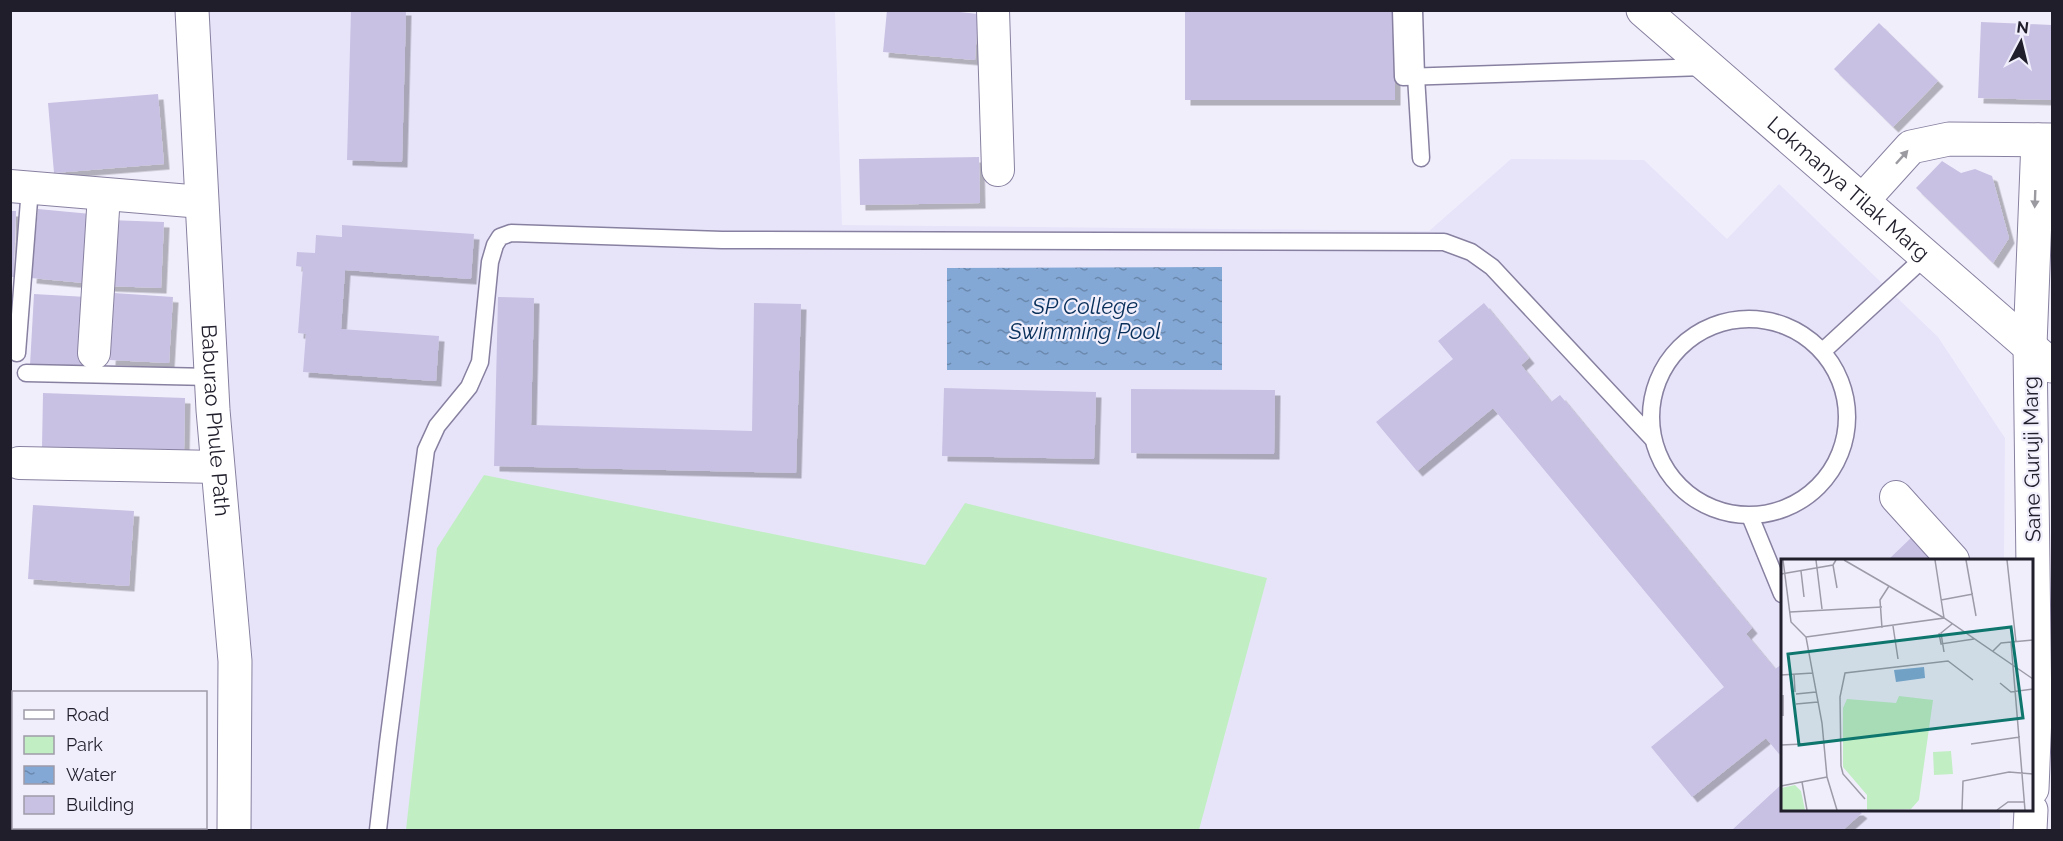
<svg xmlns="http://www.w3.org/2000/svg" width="2063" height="841" viewBox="0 0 2063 841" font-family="Raleway,sans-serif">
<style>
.education{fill:#e7e4fa}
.park{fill:#c2eec4}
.water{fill:url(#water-ripples)}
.building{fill:#c9c1e3;filter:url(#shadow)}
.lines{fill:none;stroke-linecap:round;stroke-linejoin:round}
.service-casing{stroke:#8880a0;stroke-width:19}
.minor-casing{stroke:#8880a0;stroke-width:34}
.tertiary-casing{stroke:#8880a0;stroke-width:35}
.secondary-casing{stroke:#8880a0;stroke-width:35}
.service{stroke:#fff;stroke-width:16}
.minor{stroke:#fff;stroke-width:32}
.tertiary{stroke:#fff;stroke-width:33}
.secondary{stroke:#fff;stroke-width:33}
.oneway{fill:#9b9aa0}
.labels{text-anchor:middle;stroke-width:4.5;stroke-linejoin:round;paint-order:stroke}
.street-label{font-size:21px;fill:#211e2b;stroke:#f1eefc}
.water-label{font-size:22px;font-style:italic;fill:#082f59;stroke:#f1eefc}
.inset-road{fill:none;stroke:#9e9ba8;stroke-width:1.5}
.view{fill:#0f766e;fill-opacity:0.15;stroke:#0f766e;stroke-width:3}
.inset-edge{fill:none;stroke:#211e2b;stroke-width:3}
</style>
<defs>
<pattern id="water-ripples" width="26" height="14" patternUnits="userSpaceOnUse" patternTransform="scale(1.5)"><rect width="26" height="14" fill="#83a8d5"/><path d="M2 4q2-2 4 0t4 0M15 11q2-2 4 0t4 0" fill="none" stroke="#6b88ad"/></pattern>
<filter id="shadow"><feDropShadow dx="5.5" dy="5.5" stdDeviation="0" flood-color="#0004"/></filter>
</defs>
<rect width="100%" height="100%" fill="#f1eefc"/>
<!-- education -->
<path class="education" d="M207 11H835L842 225 1429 231 1511 159 1644 160 1727 239 1779 184 1938 337 2005 438 2004 560H1782V810H2000V830H248V663L216 201Z"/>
<!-- park -->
<path class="park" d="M484 475 925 565 965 503 1267 578 1199 830H406L437 548Z"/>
<!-- water -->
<path class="water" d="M1222 267V370H947V268Z"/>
<!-- building -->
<g class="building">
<path d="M351 10H406L402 162 347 160Z"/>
<path d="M887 10H942L978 14 975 60 883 52Z"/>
<rect x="1185" y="10" width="210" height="90"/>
<path d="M1981 22 2052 25V100L1978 98Z"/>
<path d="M1879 23 1938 81 1893 127 1834 69Z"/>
<path d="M158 94 164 164 54 173 48 103Z"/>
<path d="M979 157 980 203 860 205 859 159Z"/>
<path d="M1942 161 1961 173 1975 169 1992 176 2009 238 1993 263 1916 188Z"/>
<path d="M38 209 91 214 84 283 31 278Z"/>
<path d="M10 211H16L14 277H10Z"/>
<path d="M109 220 164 222 161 288 107 286Z"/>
<path d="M342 225 474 234 471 279 345 270 341 329 439 336 436 381 303 372 306 334 298 333 303 267 296 266 297 252 315 253 316 235 342 237Z"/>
<path d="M114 293 173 297 169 363 110 360Z"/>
<path d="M34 294 87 297 83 368 30 365Z"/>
<path d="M498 297 534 298 531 425 752 431 754 303 801 304 796 473 494 466Z"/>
<path d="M1484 303 1529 358 1521 365 1551 402 1560 395 1752 628 1746 634 1775 669 1782 664V751L1779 754 1766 738 1692 797 1651 747 1724 687 1493 408 1417 471 1376 422 1453 359 1438 341Z"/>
<path d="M944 388 1096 392 1094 459 942 456Z"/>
<path d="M1131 389 1275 390 1274 454 1131 453Z"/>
<path d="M43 393 185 398 184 452 42 447Z"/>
<path d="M33 505 134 511 129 586 28 579Z"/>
<path d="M1914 535 1941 560H1888Z"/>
<path d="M1782 784V810H1858L1862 813 1843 830H1732Z"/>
</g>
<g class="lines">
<!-- service casing -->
<g class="service-casing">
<g id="service">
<path d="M1401 10 1403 77 1704 67"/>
<path d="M1414 10 1416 76 1421 158"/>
<circle cx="1749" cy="417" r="98"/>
<path d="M1823 351 1927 255"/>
<path d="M17 353 30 188"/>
<path d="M26 373 211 377"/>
<path d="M1750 516 1782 594"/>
<path d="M378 830 388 743 426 450 437 426 469 387 480 362 490 262 495 245 500 237 511 233 722 240 1444 242 1471 252 1492 267 1652 438"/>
</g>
</g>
<!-- minor casing -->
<g class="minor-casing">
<g id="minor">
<path d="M993 10 998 170"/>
<path d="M10 186 202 202"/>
<path d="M94 353 104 194"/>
<path d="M19 463 218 467"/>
<path d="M1896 497 1953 560"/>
</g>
</g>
<!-- tertiary casing -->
<g class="tertiary-casing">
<g id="tertiary">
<path id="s1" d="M192 10 213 410 235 661 234 830"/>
<path d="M1863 200 1911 147 1949 139 2052 140"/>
<path d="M2032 789 2035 715 2030 345 2038 140"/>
<path d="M2030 830 2031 810"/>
</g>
</g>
<!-- secondary casing -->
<g class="secondary-casing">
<g id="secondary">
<path id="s2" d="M1643 10 2052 366"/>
</g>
</g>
<!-- service -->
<use href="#service" class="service"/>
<!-- minor -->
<use href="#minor" class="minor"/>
<!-- tertiary -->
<use href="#tertiary" class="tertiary"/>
<!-- secondary -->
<use href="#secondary" class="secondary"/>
</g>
<!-- one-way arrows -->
<defs><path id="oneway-solid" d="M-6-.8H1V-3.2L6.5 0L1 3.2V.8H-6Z" transform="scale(1.5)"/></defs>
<g class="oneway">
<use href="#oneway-solid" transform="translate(1902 157) rotate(-48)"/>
<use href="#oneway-solid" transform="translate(2035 199) rotate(92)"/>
</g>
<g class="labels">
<!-- street labels -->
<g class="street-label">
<text dy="7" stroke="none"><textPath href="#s2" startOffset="272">Lokmanya Tilak Marg</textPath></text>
<text dy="7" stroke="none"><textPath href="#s1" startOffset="411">Baburao Phule Path</textPath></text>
<text transform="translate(2032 459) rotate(-91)" y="7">Sane Guruji Marg</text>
</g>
<!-- water labels -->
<g class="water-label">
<text x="1085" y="314">SP College<tspan x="1085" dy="25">Swimming Pool</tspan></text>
</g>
</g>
<!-- overview -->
<g transform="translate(1781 559)">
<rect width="252" height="252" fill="#f1eefc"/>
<path d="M118 137 152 141 138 241 130 250 86 251V236L62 208V149L66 140 115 144ZM170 192 172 215 153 216 152 193ZM14 226 20 232 24 251H0V229Z" fill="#c2eec4"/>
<path d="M143 108 144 119 115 123 113 111Z" fill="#83a8d5"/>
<path class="inset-road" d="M2 1 10 63 25 78 41 164 46 218 56 251M35 1 41 50M63 1 163 59 252 120M185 1 195 57M226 1 235 83M52 6 56 29M20 12 23 38M0 15 52 6 55 1M160 41 192 35M9 53 101 48M112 67 117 100M101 69 99 41 108 27M158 74 160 85 193 80M25 78 163 59 154 1M230 83 244 251M212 92 220 84 252 81M163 93 160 74 171 65M13 115 14 133M0 116 32 114M219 124 230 133 252 130M15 135 35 133M2 136V157M15 145 37 143M190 185 239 178M0 186 44 184M21 223 26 251M0 227 46 218M84 240 62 215 60 207 59 138 64 114 167 102 192 121M181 251 182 222 228 213 252 215M216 251 227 243H243"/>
<path class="view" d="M230 68 242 159 18 186 7 95Z"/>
<rect width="252" height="252" class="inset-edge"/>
</g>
<!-- border -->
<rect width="2063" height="841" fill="none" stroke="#211e2b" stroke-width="24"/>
<!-- legend -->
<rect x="12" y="691" width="195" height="138" fill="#f1eefc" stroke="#9e9ba8" stroke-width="1.5"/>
<rect x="24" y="710" width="30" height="9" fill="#ffffff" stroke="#9e9ba8" stroke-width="1.5"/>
<text x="66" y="721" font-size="18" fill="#211e2b">Road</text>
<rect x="24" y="736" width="30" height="18" fill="#c2eec4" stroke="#9e9ba8" stroke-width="1.5"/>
<text x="66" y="751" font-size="18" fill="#211e2b">Park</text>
<rect x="24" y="766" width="30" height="18" fill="url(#water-ripples)" stroke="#9e9ba8" stroke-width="1.5"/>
<text x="66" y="781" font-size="18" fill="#211e2b">Water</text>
<rect x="24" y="796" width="30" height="18" fill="#c9c1e3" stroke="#9e9ba8" stroke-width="1.5"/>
<text x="66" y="811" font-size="18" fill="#211e2b">Building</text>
<!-- north arrow -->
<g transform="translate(2021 42) rotate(7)" stroke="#f1eefc" stroke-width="4.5" paint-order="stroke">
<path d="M0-4.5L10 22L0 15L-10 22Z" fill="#211e2b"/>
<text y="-9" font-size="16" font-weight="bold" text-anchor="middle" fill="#211e2b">N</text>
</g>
</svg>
